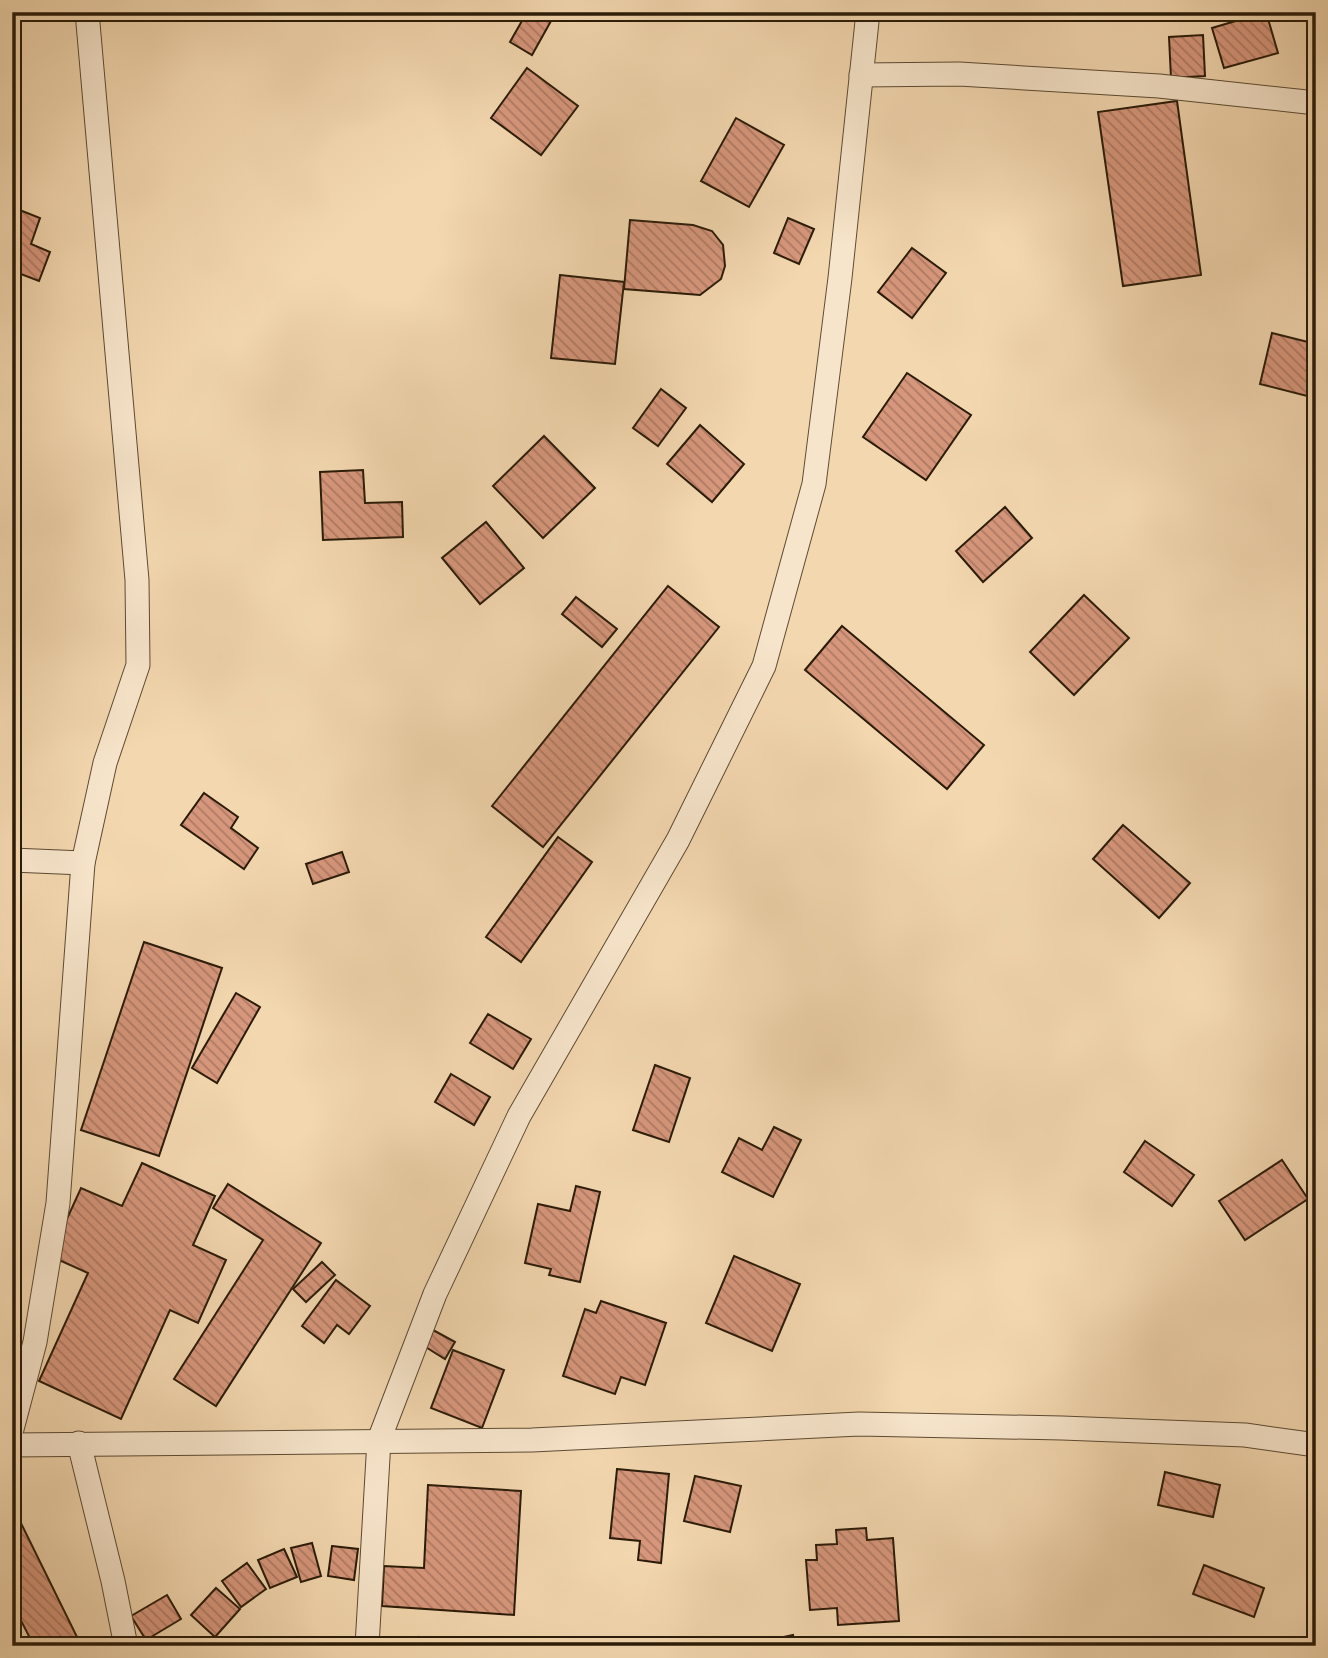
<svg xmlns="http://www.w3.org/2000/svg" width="1328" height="1658" viewBox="0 0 1328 1658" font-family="'IM FELL Great Primer',serif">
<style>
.building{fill:url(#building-back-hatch);stroke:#2a1b08;stroke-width:2}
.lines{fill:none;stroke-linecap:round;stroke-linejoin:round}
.minor-casing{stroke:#5c4a32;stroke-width:25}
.minor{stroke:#f7e5cb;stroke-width:23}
</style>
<defs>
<pattern id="building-back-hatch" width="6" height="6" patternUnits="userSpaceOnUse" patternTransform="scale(1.75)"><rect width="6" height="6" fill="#d7977c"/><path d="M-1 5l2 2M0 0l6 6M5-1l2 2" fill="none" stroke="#af7a64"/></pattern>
</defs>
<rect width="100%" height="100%" fill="#f3d7af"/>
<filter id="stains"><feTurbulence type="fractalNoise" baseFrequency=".00286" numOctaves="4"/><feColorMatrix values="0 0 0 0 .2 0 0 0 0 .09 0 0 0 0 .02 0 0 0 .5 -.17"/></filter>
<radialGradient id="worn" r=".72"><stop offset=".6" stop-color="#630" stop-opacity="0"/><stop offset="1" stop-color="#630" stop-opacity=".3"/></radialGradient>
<!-- building -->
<g class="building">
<path d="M527 12H556L532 55 510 42Z"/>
<path d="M1266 12 1278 53 1224 68 1212 28Z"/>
<path d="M1203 35 1205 76 1171 78 1169 37Z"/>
<path d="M527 68 578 106 541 155 491 118Z"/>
<path d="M1177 101 1201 275 1123 286 1098 112Z"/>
<path d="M736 118 784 145 749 207 701 181Z"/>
<path d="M12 207 40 218 31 244 50 252 39 281 21 274 13 296Z"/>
<path d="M788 218 814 229 799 264 774 253Z"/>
<path d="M630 220 693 225 712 231 723 245 725 266 721 279 700 295 624 289Z"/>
<path d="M912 248 946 273 912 318 878 292Z"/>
<path d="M560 275 624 282 615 364 551 358Z"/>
<path d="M1272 333 1316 344 1315 398 1260 384Z"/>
<path d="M907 373 971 415 926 480 863 437Z"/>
<path d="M661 389 686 408 658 446 633 428Z"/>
<path d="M700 425 744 464 712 502 667 464Z"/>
<path d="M544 436 595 488 543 538 493 486Z"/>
<path d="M363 470 365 503 402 502 403 537 323 540 320 472Z"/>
<path d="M1005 507 1032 538 983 582 956 551Z"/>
<path d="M486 522 524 568 480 604 442 558Z"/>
<path d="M668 586 719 627 543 847 492 806Z"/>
<path d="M1084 595 1129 638 1074 695 1030 652Z"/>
<path d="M576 597 617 629 602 647 562 614Z"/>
<path d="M842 626 984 745 947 789 805 670Z"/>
<path d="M204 793 238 817 231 828 258 848 244 869 181 825Z"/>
<path d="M1123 825 1190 883 1159 918 1093 859Z"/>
<path d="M558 837 592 862 521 962 486 937Z"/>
<path d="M342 852 349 872 313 884 306 864Z"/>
<path d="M144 942 222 968 159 1156 81 1130Z"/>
<path d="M236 993 260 1007 217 1083 192 1068Z"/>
<path d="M488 1014 531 1039 513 1069 470 1043Z"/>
<path d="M655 1065 690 1078 669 1142 633 1130Z"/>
<path d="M451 1074 490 1097 474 1125 435 1102Z"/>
<path d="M774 1127 801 1140 773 1197 722 1172 739 1138 762 1150Z"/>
<path d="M1145 1141 1194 1175 1172 1206 1124 1172Z"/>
<path d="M1282 1160 1308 1199 1245 1240 1219 1201Z"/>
<path d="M142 1163 215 1196 193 1245 226 1260 198 1323 170 1310 121 1419 39 1381 88 1273 50 1256 81 1188 122 1206Z"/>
<path d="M228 1184 321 1243 216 1406 174 1379 263 1240 213 1208Z"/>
<path d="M576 1186 600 1192 580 1282 549 1275 551 1269 525 1263 538 1204 570 1211Z"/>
<path d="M734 1256 800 1284 772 1351 706 1323Z"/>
<path d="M322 1262 335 1275 306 1302 293 1289Z"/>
<path d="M336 1280 370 1306 349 1334 337 1325 324 1343 302 1326Z"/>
<path d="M601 1301 666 1323 645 1385 621 1377 615 1394 563 1376 585 1309 596 1313Z"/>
<path d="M12 1313 21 1315 13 1355H12Z"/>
<path d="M433 1330 455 1342 445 1359 424 1346Z"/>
<path d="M453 1350 504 1370 482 1428 431 1408Z"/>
<path d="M617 1469 669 1474 661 1563 638 1560 640 1541 610 1538Z"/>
<path d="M1165 1472 1220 1485 1213 1517 1158 1505Z"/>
<path d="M695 1476 741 1486 730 1532 684 1521Z"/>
<path d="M428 1485 521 1491 514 1615 382 1606 384 1566 424 1568Z"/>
<path d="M14 1509 79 1641 68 1646H34L12 1603V1510Z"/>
<path d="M866 1528 867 1540 893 1538 899 1621 838 1625 837 1608 810 1610 806 1560H817L816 1545 837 1544 836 1530Z"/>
<path d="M312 1543 321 1576 301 1582 291 1548Z"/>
<path d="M332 1546 358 1549 354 1580 328 1576Z"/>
<path d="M284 1549 297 1577 270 1588 258 1560Z"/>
<path d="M247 1563 266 1589 241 1607 222 1581Z"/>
<path d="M1204 1565 1264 1588 1254 1617 1193 1594Z"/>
<path d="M216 1588 240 1609 215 1637 191 1615Z"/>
<path d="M167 1595 181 1619 146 1640 131 1616Z"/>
<path d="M793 1635 795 1646H743Z"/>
<path d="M419 1637 464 1646H418Z"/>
</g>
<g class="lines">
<!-- minor casing -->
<g class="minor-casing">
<g id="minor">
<path d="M861 75 959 74 1159 86 1316 103"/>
<path d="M12 860 83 863"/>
<path d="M12 1429 35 1342 58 1203 83 863 105 763 138 665 137 580 87 12"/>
<path d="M79 1443 113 1581 126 1646"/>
<path d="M12 1445 532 1440 859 1424 1062 1428 1245 1435 1316 1445"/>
<path d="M367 1646 379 1440 435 1294 519 1116 678 840 764 666 814 484 840 278 868 12"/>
</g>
</g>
<!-- minor -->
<use href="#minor" class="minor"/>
</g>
<!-- margin -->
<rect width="1328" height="1658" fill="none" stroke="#f3d7af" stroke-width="42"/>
<rect x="14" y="14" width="1300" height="1630" fill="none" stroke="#2a1b08" stroke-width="3.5"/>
<rect x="21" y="21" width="1286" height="1616" fill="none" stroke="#2a1b08" stroke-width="2"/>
<rect width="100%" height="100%" filter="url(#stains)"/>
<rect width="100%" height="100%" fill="url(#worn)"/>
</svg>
